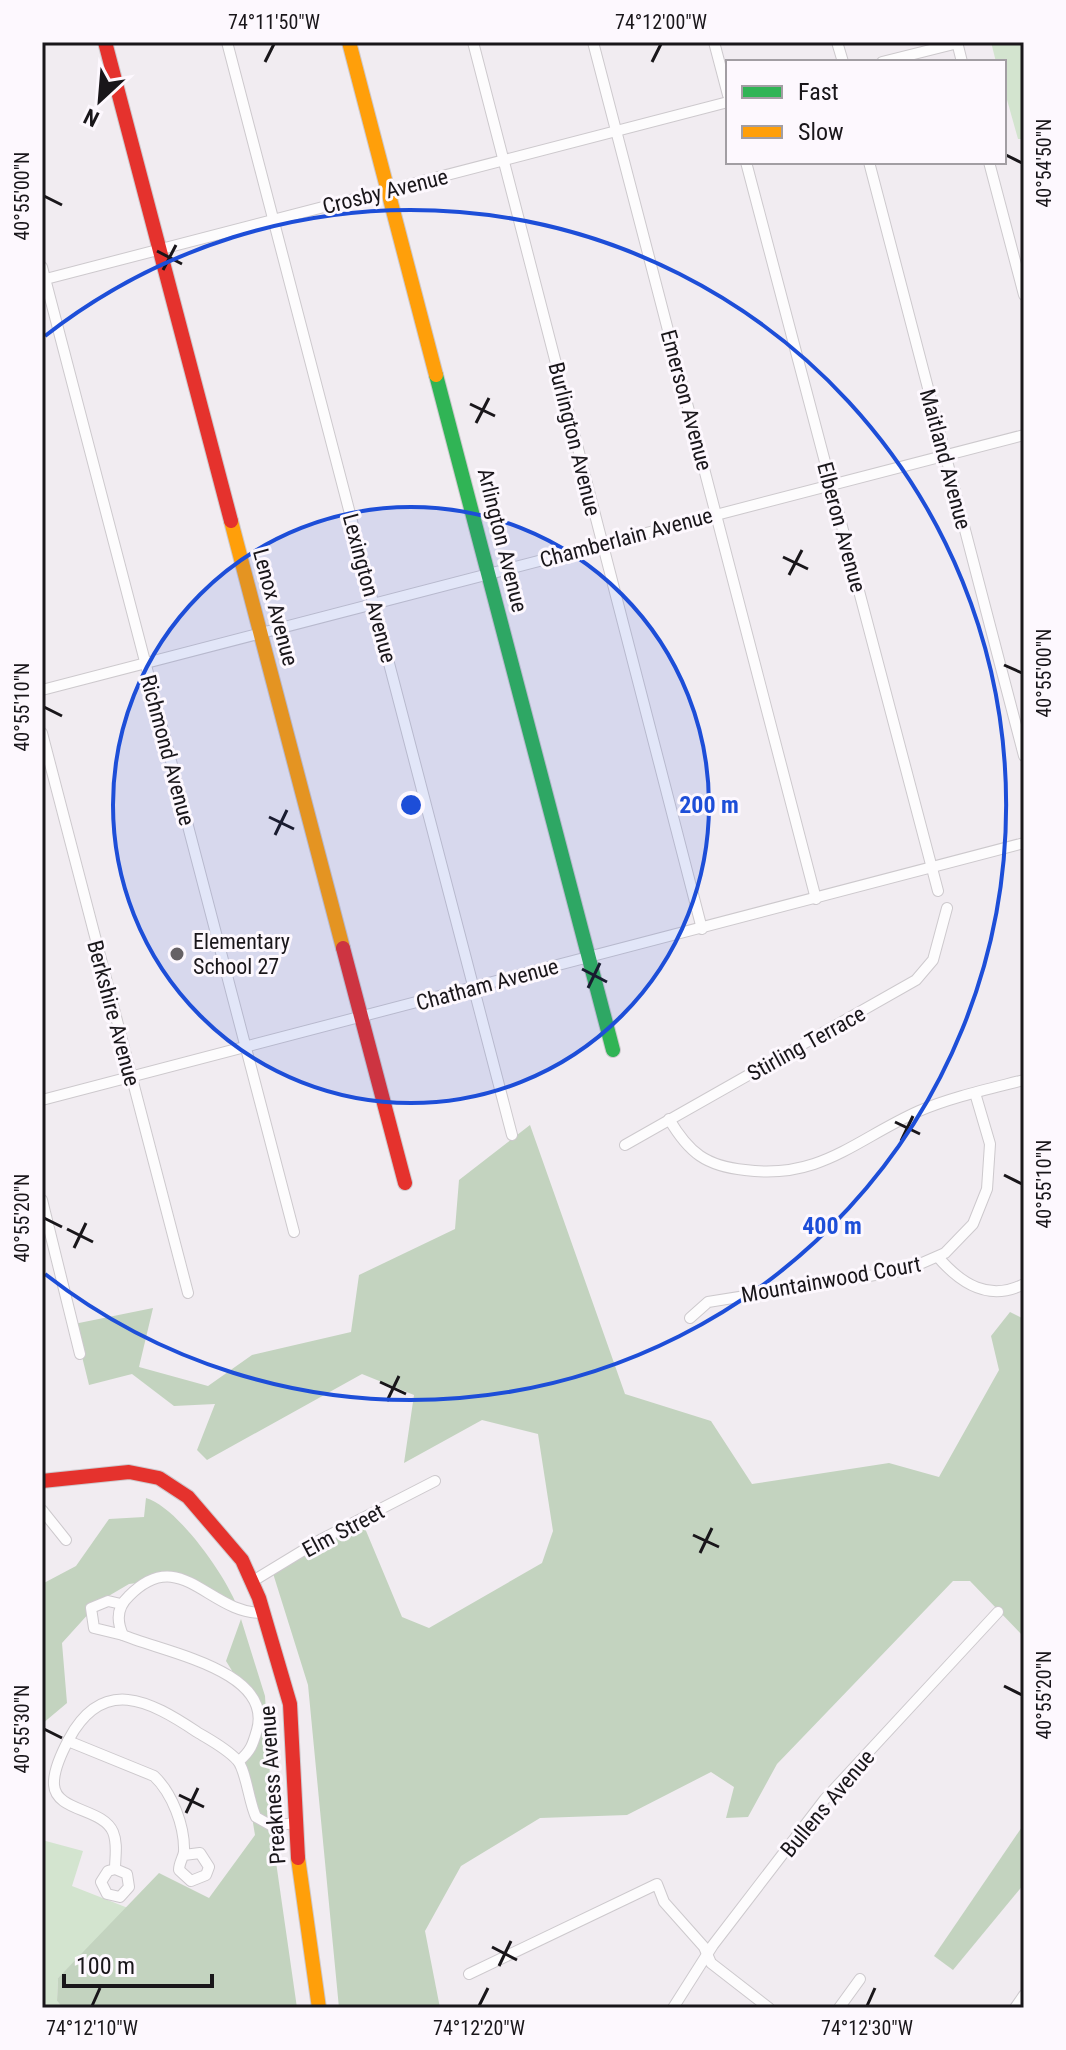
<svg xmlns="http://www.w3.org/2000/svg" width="1066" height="2050" viewBox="0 0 1066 2050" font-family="'Roboto Condensed',sans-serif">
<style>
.green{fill:#d3e4cf}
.forest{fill:#c3d3bf}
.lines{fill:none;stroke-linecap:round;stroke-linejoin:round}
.street-casing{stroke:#cdc9cd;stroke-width:12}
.fast-casing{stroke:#cdc9cd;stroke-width:16}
.slow-casing{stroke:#cdc9cd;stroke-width:16}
.jam-casing{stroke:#cdc9cd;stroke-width:16}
.street{stroke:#fdfcfd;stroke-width:10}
.fast{stroke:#30b455;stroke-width:14}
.slow{stroke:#ff9f0a;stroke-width:14}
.jam{stroke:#e5322d;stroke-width:14}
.ticks{fill:none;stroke:#19161a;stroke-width:3}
.ring{fill:none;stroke:#1d4ed8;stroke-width:4}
.poi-dot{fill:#656165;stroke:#fdf8fe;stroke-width:3}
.labels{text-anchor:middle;stroke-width:6;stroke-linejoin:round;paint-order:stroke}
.street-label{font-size:22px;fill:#19161a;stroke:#fdf8fe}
.poi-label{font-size:22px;fill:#19161a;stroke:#fdf8fe;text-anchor:start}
.centre{fill:#1d4ed8;stroke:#fdf8fe;stroke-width:4}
.ring-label{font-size:24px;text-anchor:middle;font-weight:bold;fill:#1d4ed8;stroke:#fdf8fe;stroke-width:6;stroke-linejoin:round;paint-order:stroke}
.neatline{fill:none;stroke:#19161a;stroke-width:3}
.ticks-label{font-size:20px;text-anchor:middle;fill:#19161a}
</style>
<rect width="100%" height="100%" fill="#f1ecf1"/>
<!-- green -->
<g class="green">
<path d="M991 42H1024V139H1018L1004 89V62H996Z"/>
<path d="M42 1840 83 1851 72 1886 128 1908 58 1978 57 2001 63 2008H42Z"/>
</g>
<!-- forest -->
<g class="forest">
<path d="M530 1125 625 1394 711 1421 752 1484 889 1463 939 1477 999 1370 991 1336 1010 1312 1024 1319V1637L970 1581H953L777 1764 748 1817 726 1818 734 1787 711 1772 627 1815 540 1818 461 1866 425 1931 440 2008H339L308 1685 271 1567 359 1514 402 1617 429 1628 542 1563 553 1531 538 1434 482 1420 404 1463 414 1395 362 1374 207 1460 197 1450 215 1404 174 1406 132 1374 89 1385 74 1324 153 1308 139 1367 208 1386 252 1355 351 1332 359 1275 455 1229 459 1180Z"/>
<path d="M146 1498C178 1507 229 1580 239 1611L176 1578 129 1584 100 1601 62 1643 67 1703 42 1724V1584L76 1566 109 1519 144 1517Z"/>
<path d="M241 1619 265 1696 275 1855 297 2008H63L57 2001 58 1978 159 1873 209 1898 255 1835 244 1769 257 1711 226 1661Z"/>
<path d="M1024 1824V1884L953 1970 934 1956Z"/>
</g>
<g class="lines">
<!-- street casing -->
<g class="street-casing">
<g id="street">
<path d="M227 42 512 1135"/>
<path d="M473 42 702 929"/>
<path d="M593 42 816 899"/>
<path d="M714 42 728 95"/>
<path d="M837 42 843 62"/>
<path d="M957 42 962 62"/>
<path d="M882 62 958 43"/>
<path d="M746 162 938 891"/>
<path d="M869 162 1024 756"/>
<path d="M989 162 1024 295"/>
<path d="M42 267 294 1232"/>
<path d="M42 280 728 102"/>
<path d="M42 690 1024 435"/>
<path d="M42 733 188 1293"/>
<path d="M42 1100 1024 843"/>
<path d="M669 1119C689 1153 706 1166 745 1170 820 1180 856 1139 919 1111 952 1097 989 1089 1024 1080"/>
<path d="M625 1145 916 980 933 960 947 908"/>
<path d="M42 1200 80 1354"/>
<path d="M938 1257C961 1284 989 1302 1024 1284"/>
<path d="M690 1318 708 1302 906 1270 945 1253 973 1224 987 1189 990 1144 975 1093"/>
<path d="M42 1510 66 1540"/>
<path d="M253 1581 322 1539 435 1481"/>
<path d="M121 1604 108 1601 91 1608 94 1628 123 1635"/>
<path d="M68 1741 154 1776C172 1793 185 1826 184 1852 183 1858 179 1863 179 1870L191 1881 206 1875 209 1867 200 1853 184 1855"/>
<path d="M239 1761C251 1751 253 1744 257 1730 274 1670 162 1652 123 1635 116 1620 117 1607 129 1596 181 1543 209 1615 264 1613"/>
<path d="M115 1869 108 1871 101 1882 107 1894 120 1897 129 1887 127 1874 115 1869C115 1857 118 1844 113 1832 103 1808 56 1812 54 1785 53 1770 62 1752 69 1739 103 1676 149 1700 197 1732 210 1740 226 1748 237 1760 246 1769 249 1803 256 1817L272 1826 295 1823"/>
<path d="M469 1974 657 1884 664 1902 704 1947 711 1963 769 2008"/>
<path d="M673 2008 713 1945 825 1799 998 1612"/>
<path d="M839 2008 860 1979"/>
<path d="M1015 2008 1024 1995"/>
</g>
</g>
<!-- fast casing -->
<g class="fast-casing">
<path id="fast" d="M436 375 613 1050"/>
</g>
<!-- slow casing -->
<g class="slow-casing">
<g id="slow">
<path d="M349 42 436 375"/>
<path d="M231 521 343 948"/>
<path d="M298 1858 319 2008"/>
</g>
</g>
<!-- jam casing -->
<g class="jam-casing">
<g id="jam">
<path d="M105 42 231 521"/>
<path d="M343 948 405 1183"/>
<path d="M42 1481 129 1472 159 1478 188 1497 242 1560 259 1598 290 1704 298 1858"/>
</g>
</g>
<!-- street -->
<use href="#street" class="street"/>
<!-- fast -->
<use href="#fast" class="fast"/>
<!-- slow -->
<use href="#slow" class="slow"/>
<!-- jam -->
<use href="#jam" class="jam"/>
</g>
<!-- ticks -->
<path class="ticks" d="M265 62 274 44M652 62 661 44M1004 154 1022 163M44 196 62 205M157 251 182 264M163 270 176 245M470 404 495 416M476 423 489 398M783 557 808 569M789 575 802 550M1004 665 1022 673M44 707 62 716M269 817 294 829M275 835 287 810M582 969 607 982M588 988 600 963M895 1122 920 1134M901 1141 913 1116M1004 1175 1022 1184M44 1218 62 1227M67 1229 93 1242M74 1248 86 1223M380 1382 406 1394M387 1401 399 1376M693 1535 719 1547M700 1553 712 1528M1004 1686 1022 1695M44 1729 62 1738M179 1795 204 1807M186 1813 198 1788M492 1947 517 1960M499 1966 511 1941M92 2006 100 1988M479 2006 488 1988M867 2006 875 1988"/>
<!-- distance rings -->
<circle cx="411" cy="805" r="298" fill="#1d4ed8" fill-opacity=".12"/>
<g class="ring">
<circle cx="411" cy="805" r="298"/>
<path d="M45 336A595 595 0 1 1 45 1274"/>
</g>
<!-- markers -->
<circle class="poi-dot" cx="177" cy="954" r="8"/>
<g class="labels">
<!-- street labels -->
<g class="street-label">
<text transform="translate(385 191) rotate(-14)" y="8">Crosby Avenue</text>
<text transform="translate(687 400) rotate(75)" y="8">Emerson Avenue</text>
<text transform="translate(575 439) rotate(76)" y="8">Burlington Avenue</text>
<text transform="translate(946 459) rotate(75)" y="8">Maitland Avenue</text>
<text transform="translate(842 527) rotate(75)" y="8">Elberon Avenue</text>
<text transform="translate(626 537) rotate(-15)" y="8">Chamberlain Avenue</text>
<text transform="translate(503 540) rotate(76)" y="8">Arlington Avenue</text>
<text transform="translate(370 588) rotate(75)" y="8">Lexington Avenue</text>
<text transform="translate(276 607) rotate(75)" y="8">Lenox Avenue</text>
<text transform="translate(168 750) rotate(75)" y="8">Richmond Avenue</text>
<text transform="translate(487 984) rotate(-15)" y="8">Chatham Avenue</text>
<text transform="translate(114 1013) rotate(75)" y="8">Berkshire Avenue</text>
<text transform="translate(806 1043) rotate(-29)" y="8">Stirling Terrace</text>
<text transform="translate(831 1279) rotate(-10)" y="8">Mountainwood Court</text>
<text transform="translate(343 1530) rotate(-28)" y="8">Elm Street</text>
<text transform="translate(272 1785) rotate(-94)" y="8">Preakness Avenue</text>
<text transform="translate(827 1803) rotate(-50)" y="8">Bullens Avenue</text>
</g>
<!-- poi labels -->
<g class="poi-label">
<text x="193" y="949">Elementary<tspan x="193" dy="25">School 27</tspan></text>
</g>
</g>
<circle cx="411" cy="805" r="12" class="centre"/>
<g class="ring-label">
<text x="709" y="813">200 m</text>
<text x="832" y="1234">400 m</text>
</g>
<!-- border -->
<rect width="1066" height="2050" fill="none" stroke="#fdf8fe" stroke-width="88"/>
<!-- legend -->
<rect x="726" y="60" width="280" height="104" fill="#fdf8fe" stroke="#a29ea3" stroke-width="2"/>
<rect x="742" y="86" width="40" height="12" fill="#30b455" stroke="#a29ea3" stroke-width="2"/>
<text x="798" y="100" font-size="24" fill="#19161a">Fast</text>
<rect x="742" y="126" width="40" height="12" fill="#ff9f0a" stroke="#a29ea3" stroke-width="2"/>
<text x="798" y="140" font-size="24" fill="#19161a">Slow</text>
<!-- north arrow -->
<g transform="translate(100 100) rotate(206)" stroke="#fdf8fe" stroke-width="6" paint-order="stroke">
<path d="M0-6L14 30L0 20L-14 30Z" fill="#19161a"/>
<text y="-12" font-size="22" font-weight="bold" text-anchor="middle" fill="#19161a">N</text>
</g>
<!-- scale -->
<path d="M64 1974v12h148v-12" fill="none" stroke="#19161a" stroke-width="4"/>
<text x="76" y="1974" font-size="24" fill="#19161a" stroke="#fdf8fe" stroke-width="6" paint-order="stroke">100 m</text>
<rect x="44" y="44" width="978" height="1962" class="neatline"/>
<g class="ticks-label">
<text x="274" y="29">74°11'50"W</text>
<text x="661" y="29">74°12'00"W</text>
<text transform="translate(1044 163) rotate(-90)" y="7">40°54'50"N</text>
<text transform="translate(22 196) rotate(-90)" y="7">40°55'00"N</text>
<text transform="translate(1044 673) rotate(-90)" y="7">40°55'00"N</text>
<text transform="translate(22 707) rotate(-90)" y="7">40°55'10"N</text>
<text transform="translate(1044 1184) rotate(-90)" y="7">40°55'10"N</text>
<text transform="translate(22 1218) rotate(-90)" y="7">40°55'20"N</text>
<text transform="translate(1044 1695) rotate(-90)" y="7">40°55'20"N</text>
<text transform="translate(22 1729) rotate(-90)" y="7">40°55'30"N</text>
<text x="92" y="2035">74°12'10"W</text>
<text x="479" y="2035">74°12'20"W</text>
<text x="867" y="2035">74°12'30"W</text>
</g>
</svg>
